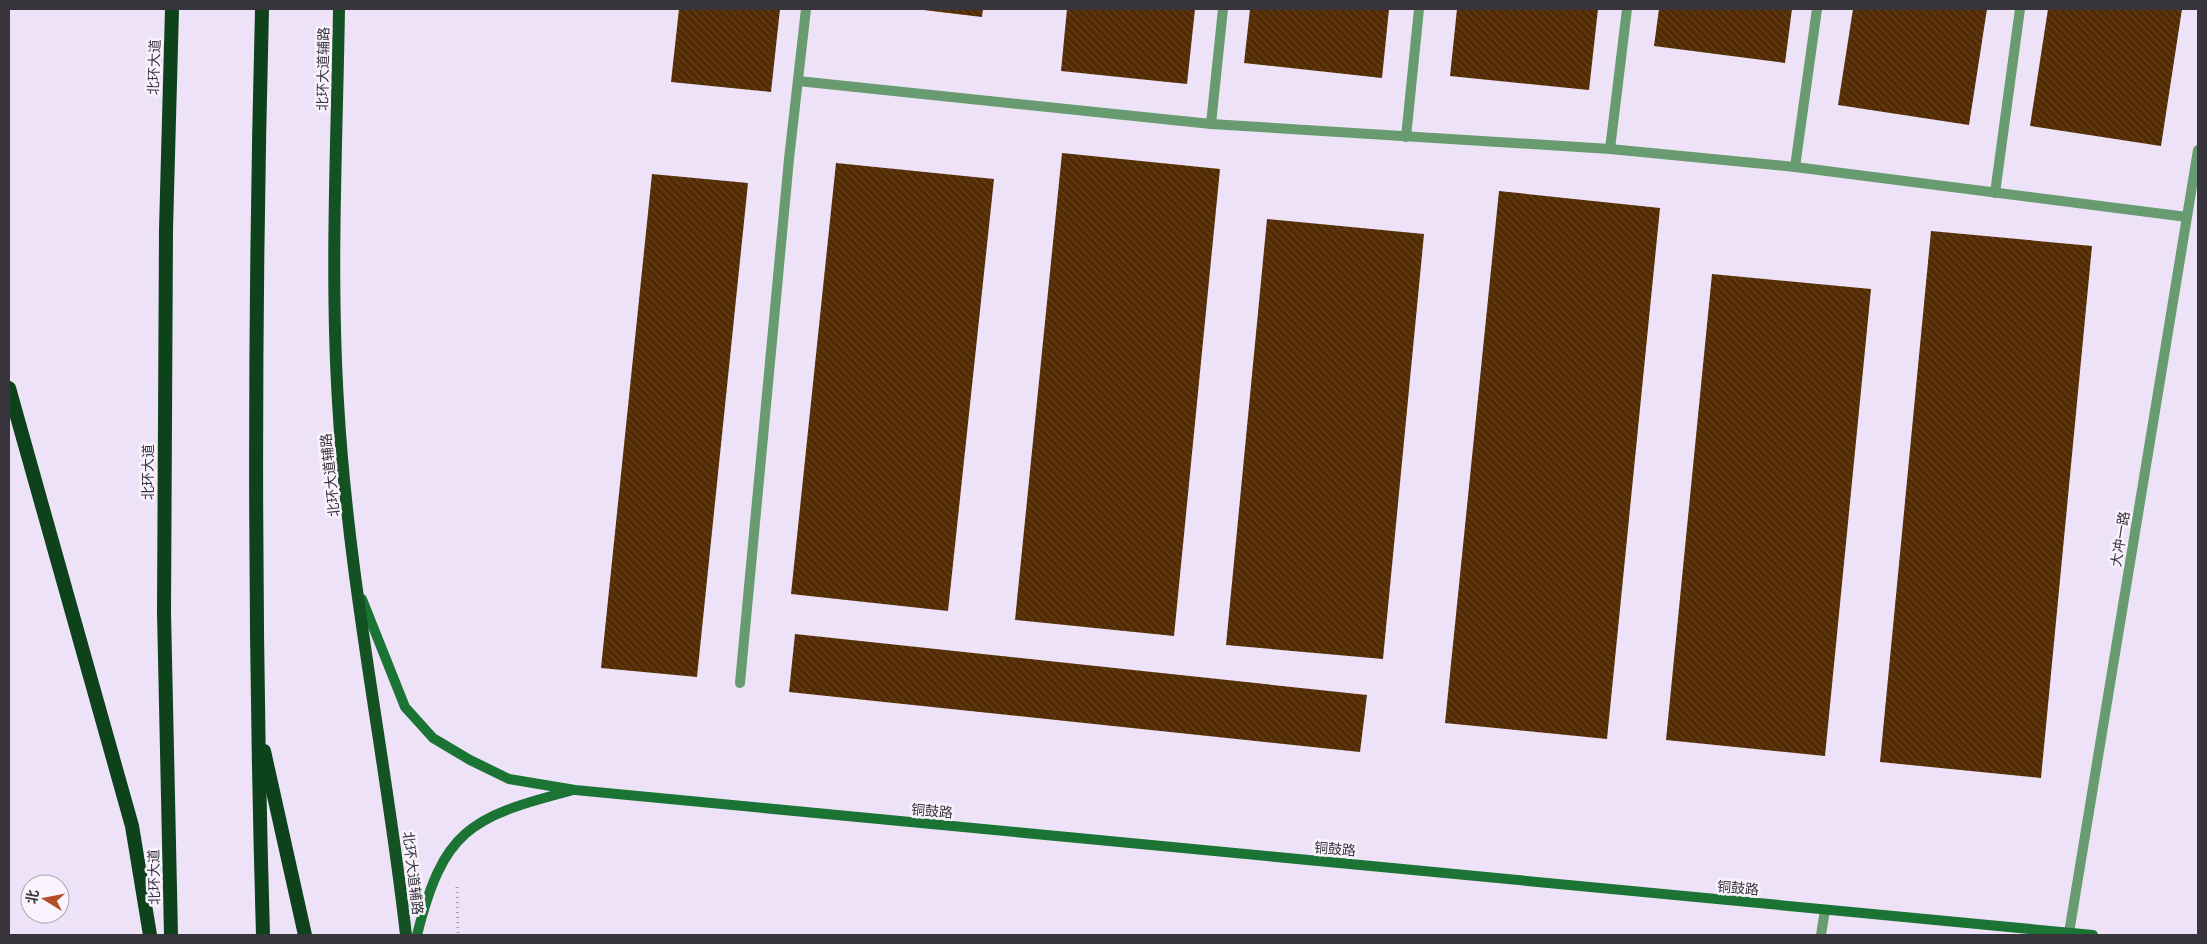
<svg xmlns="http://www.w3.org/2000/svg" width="2207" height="944" viewBox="0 0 2207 944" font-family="Commissioner,'Noto Sans SC',sans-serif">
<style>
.building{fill:url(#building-back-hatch)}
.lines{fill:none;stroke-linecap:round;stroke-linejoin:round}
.path{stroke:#a299aa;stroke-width:3;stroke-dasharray:1 4;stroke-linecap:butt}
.service{stroke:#689b6f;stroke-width:10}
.minor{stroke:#689b6f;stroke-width:10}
.secondary{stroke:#1b7433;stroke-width:10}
.primary{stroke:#145123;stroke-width:12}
.trunk{stroke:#0e421b;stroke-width:14}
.labels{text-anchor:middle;stroke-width:5;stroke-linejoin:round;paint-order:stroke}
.street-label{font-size:14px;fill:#38343c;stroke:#f8f3fc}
</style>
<defs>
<pattern id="building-back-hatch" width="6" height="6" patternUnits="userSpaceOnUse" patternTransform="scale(1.25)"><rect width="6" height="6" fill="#532b02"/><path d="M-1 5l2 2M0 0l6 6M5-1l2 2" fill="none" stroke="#64421f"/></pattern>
</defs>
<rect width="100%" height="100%" fill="#eee2f9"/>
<!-- building -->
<g class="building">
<path d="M679 9H780L771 92 671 82Z"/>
<path d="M915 9H983L982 17Z"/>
<path d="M1067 9H1195L1187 84 1061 71Z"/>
<path d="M1250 9H1389L1382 78 1244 63Z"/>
<path d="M1457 9H1598L1589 90 1450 76Z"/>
<path d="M1659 9H1792L1785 63 1654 46Z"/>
<path d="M1853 9H1987L1969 125 1838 105Z"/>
<path d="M2048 9H2182L2161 146 2030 126Z"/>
<path d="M1062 153 1220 169 1174 636 1015 620Z"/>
<path d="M836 163 994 179 948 611 791 594Z"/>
<path d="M652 174 748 183 697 677 601 668Z"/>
<path d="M1499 191 1660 208 1607 739 1445 723Z"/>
<path d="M1267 219 1424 234 1383 659 1226 645Z"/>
<path d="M1931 231 2092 246 2041 778 1880 762Z"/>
<path d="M1712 274 1871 289 1825 756 1666 740Z"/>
<path d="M795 634 1367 695 1360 752 789 692Z"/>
</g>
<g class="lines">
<!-- path -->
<path class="path" d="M457 887 458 935"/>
<!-- service -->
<g class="service">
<path d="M798 81 1211 124 1610 149 1795 167 2187 217"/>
<path d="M1211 124 1223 9"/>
<path d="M1406 137 1419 9"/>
<path d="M1610 149 1627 9"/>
<path d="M1795 167 1817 9"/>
<path d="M1995 193 2020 9"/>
<path d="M740 683 789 159 806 9"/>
</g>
<!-- minor -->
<g class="minor">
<path d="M2069 933 2198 150"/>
<path d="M1821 935 1825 910"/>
</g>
<!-- secondary -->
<g class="secondary">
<path d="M362 599 405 707 433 738 470 760 509 779 575 790 2093 935"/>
<path d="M417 935C443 831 469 817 570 791"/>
</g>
<!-- primary -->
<path class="primary" d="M339 9C337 139 330 271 338 402 348 581 386 757 406 935"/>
<!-- trunk -->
<g class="trunk">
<path d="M262 9C254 317 254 627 263 935"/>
<path d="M9 388 132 826 150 935"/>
<path d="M264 751 305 935"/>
<path d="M171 935 164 612 166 229 172 9"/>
</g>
</g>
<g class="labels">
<!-- street labels -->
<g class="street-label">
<text transform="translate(154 67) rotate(-88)" y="5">北环大道</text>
<text transform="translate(323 69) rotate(-89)" y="5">北环大道辅路</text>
<text transform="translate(148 472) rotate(-90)" y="5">北环大道</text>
<text transform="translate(330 475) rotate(-96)" y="5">北环大道辅路</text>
<text transform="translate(2120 539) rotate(-81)" y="5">大冲一路</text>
<text transform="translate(932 811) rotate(5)" y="5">铜鼓路</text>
<text transform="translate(1335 849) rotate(5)" y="5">铜鼓路</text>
<text transform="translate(413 873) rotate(83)" y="5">北环大道辅路</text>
<text transform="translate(154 877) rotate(-91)" y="5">北环大道</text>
<text transform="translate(1738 888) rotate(5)" y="5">铜鼓路</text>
</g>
</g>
<!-- border -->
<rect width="2207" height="944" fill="none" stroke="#38343c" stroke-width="20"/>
<!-- north arrow -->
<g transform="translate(45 899) rotate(280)"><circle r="24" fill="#f8f3fc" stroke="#aba7af"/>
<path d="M0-4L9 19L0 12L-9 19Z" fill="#b54e24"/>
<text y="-8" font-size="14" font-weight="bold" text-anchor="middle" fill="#38343c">北</text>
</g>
</svg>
